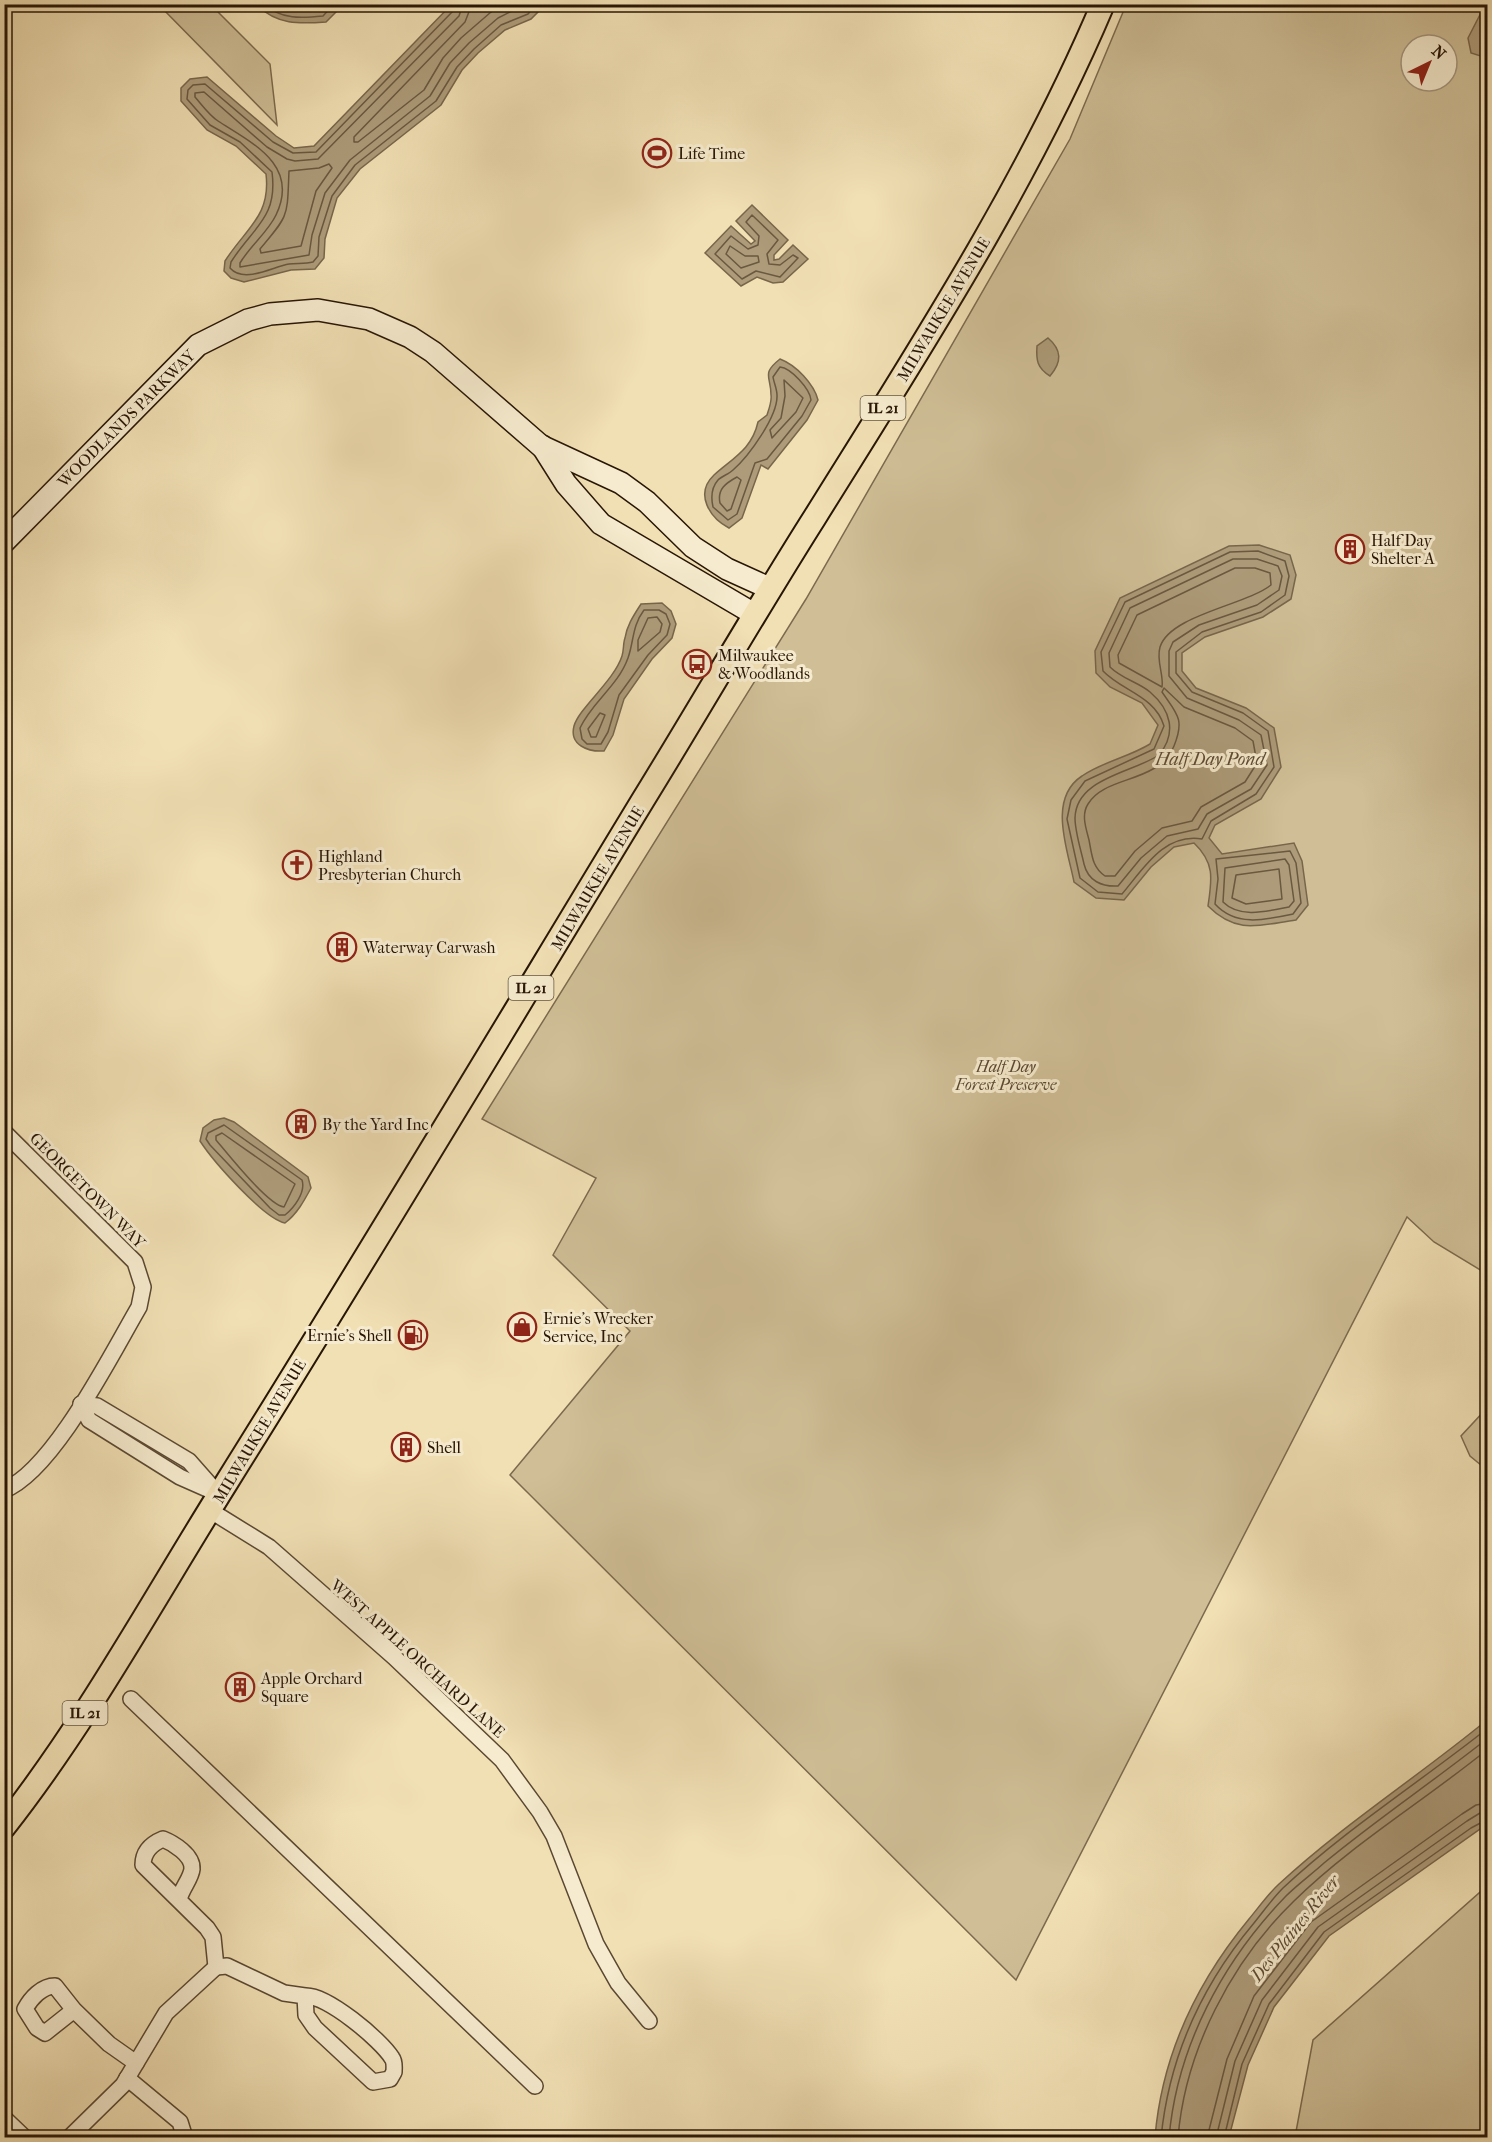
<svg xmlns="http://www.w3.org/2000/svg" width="1492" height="2142" viewBox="0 0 1492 2142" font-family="'IM FELL French Canon',serif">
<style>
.green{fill:#cfbe96;stroke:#7c6a4e;stroke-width:1.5;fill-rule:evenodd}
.water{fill:#ad9b79;stroke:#78664b;stroke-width:1.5}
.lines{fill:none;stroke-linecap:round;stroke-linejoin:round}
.shore{stroke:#6a5840;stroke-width:1.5}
.street-casing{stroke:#5a4832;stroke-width:18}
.secondary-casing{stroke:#281606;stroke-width:24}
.primary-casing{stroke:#281606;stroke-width:26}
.street{stroke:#f6ebce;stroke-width:15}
.secondary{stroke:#f6ebce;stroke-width:21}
.primary{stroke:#f1e0b4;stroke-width:22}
.labels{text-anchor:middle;stroke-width:6;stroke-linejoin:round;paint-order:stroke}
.shield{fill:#f6ebce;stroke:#665642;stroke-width:1.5}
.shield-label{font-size:15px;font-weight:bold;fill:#281606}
.poi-label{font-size:16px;fill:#281606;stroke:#f6ebce;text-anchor:start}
.street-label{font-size:16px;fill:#281606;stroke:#f6ebce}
.park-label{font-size:16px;font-style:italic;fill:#5a4831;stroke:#f6ebce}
.water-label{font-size:18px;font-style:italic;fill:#5d4b34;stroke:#f6ebce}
</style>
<rect width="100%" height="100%" fill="#f1e0b4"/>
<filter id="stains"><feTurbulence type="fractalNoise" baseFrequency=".00333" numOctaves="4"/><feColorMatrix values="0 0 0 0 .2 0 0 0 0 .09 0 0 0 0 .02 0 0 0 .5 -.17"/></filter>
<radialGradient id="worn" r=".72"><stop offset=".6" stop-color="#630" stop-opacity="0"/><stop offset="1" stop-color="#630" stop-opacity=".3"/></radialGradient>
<!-- green -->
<g class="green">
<path d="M159 5H211L270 64 277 125Z"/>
<path d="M1126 5H1487V1274L1434 1242 1407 1217 1016 1980 510 1475 630 1331 553 1255 596 1178 482 1119 806 599 1070 139ZM1411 45H1447V81H1411Z"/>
<path d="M1487 1408V1470L1470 1456 1461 1436Z"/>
<path d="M1487 1886V2137H1295L1313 2040Z"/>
</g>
<!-- water -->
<g class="water">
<path d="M257 5H343L326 22C299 24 277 25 257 5Z"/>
<path d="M451 5H545L531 19 505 30 478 53 462 70 441 105 360 169 337 198 325 239 324 258 315 269 291 270 244 282 231 278 224 271 225 261C246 228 271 216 266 174L236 146 207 130 181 101V88L190 79 207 77 276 136 294 148 314 146Z"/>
<path d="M1485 5H1488L1487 58 1471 53 1468 38Z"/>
<path d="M752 205 788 240 774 255V260L779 259 793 245 808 259 783 282 773 283 757 277 741 286 705 253 731 226 751 244 755 241 736 221Z"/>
<path d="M1048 338C1062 350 1062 362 1050 376 1037 368 1036 360 1037 346Z"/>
<path d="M780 359C796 365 814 384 818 400L807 420 768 469 761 465 742 518 729 528C710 518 694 494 714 475 733 458 752 449 758 422L767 415C769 409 772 401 771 395 771 376 761 374 780 359Z"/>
<path d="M1259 545 1290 555 1296 575 1291 599 1263 617 1205 637 1182 653V671L1196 688 1246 708 1274 728 1281 767 1261 799 1215 825 1209 838 1222 854 1294 843 1302 861 1308 905 1296 920C1260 925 1237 935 1208 906 1212 879 1215 863 1194 843L1174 847 1151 867 1124 900 1096 898 1074 882C1068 850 1047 799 1082 776 1102 762 1129 757 1150 744L1158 725 1142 703 1110 687 1096 673 1095 651 1120 598 1229 546Z"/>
<path d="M662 603 671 611 676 624 672 638 652 659 624 699 613 735 604 751C588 752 569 745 574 726 579 708 614 681 622 656 624 650 623 643 625 638 627 625 634 615 641 604Z"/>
<path d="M224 1118 234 1122 308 1177 311 1188C304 1201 297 1214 285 1223 263 1218 213 1161 200 1141L203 1128 214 1120Z"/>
<path d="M1487 1720V1824L1329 1936 1274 2007 1248 2065 1229 2137H1155C1162 2055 1197 1982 1249 1919 1259 1907 1268 1894 1279 1884 1344 1824 1419 1776 1487 1720Z"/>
</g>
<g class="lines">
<!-- shore -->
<g class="shore">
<path d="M265 4C280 20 303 18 323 16L334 4"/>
<path d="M455 4 453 11 316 152 293 153 273 142 205 84 193 85 188 90 187 99 210 125 240 142 272 172C278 218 253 227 231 262L230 268C244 284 272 267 289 264 297 263 305 264 313 262L318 256 319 237 332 196 355 165 436 101 457 67 474 49 501 25 528 14 537 4"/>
<path d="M463 4 459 16 318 159 295 161 287 159 267 147 204 92 195 93V97C202 105 209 115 218 121 252 143 300 165 276 215 268 232 250 246 240 263V267L309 255 312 235 325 193 350 160 430 96 450 63 469 43 498 18 526 4"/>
<path d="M472 4 465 22 354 137V142H358L424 90 443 58 461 38 491 12 506 4"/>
<path d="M329 164 332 168 316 191 301 246 261 253 260 249C290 214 287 216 289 171L319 168Z"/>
<path d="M752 215 778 240 767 254 769 264 780 265 793 255 798 258 780 277 756 271 742 279 715 254 731 236 748 249 758 245 759 236 746 222Z"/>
<path d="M730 246 745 256H758L759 262 741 268 726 254Z"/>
<path d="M780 367C791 368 810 389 811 400L802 416 767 459 755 463 737 514 728 520 713 507C711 498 711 488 718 480 722 476 729 474 733 470 749 456 778 416 777 395 777 389 774 383 773 377Z"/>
<path d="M784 380 803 398 796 412 772 438 770 430 781 418 785 396Z"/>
<path d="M737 477 741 480 731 509 727 511 720 503C717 489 726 483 737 477Z"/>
<path d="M1258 551 1285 561 1289 576 1285 595 1261 612 1202 632 1176 652V673L1192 692 1243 713 1268 731 1274 767 1256 794 1211 821 1202 839C1164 833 1144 868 1122 894L1098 892 1080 878 1067 819 1071 800 1085 781 1154 749 1164 726C1155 696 1122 691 1103 671L1101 652 1125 602 1230 552Z"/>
<path d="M1233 559H1257L1278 566 1282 576 1279 590 1257 605 1199 625 1173 642 1169 651V676L1187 698 1239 720 1261 735 1267 765 1251 789 1207 814 1198 829 1167 836 1141 858 1118 886C1102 887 1088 881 1084 864 1081 850 1075 832 1075 818 1076 778 1132 773 1159 755 1177 733 1171 710 1150 692 1138 682 1122 679 1110 667L1109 653 1130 608Z"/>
<path d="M1235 568H1255L1270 573 1271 585C1246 605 1170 615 1160 647 1156 661 1164 675 1162 687L1119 663 1118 655 1137 615Z"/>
<path d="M659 610 666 614 670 624 667 635 648 655 619 695 608 732 601 744H587L582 739 580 728C592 702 618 686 628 658 634 641 632 626 644 610Z"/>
<path d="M657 617 662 624 660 632 638 651V640L648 618Z"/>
<path d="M1164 688 1184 707 1235 728 1253 741 1257 763 1245 782 1201 807 1192 821 1162 828 1135 851 1115 876H1105C1092 867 1092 855 1089 840 1086 828 1081 815 1088 804 1105 775 1158 784 1174 746 1185 719 1177 714 1162 692Z"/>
<path d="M600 713 605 715 596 737H591L588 729Z"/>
<path d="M1290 851 1296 863 1301 903 1293 914C1265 920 1236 927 1215 904L1218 879 1216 859Z"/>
<path d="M1285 859 1289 865 1294 901 1289 907C1268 911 1240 919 1223 902L1225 868Z"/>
<path d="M1279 869 1282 899 1246 904 1232 898 1236 875Z"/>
<path d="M224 1125 302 1180C306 1192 294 1208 285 1215H279L270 1208 210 1145 206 1139 208 1133Z"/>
<path d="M222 1133 295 1184 284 1207C268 1205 228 1154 216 1140V1136Z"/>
<path d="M1161 2138C1169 2057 1202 1985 1254 1923 1263 1912 1272 1899 1283 1888 1346 1829 1420 1782 1488 1728"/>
<path d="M1169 2138C1177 2046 1223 1961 1286 1896 1298 1884 1312 1874 1324 1863 1377 1819 1434 1781 1488 1738"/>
<path d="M1178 2138C1185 2051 1231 1962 1294 1901 1352 1844 1424 1801 1488 1749"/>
<path d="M1207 2138 1227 2059 1254 1996 1311 1922 1462 1814 1476 1805 1488 1803"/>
<path d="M1216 2138 1235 2061 1262 2000 1318 1927 1467 1821 1480 1813 1488 1812"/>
<path d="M1224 2138 1242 2064 1269 2004 1324 1932 1471 1828 1488 1819"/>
</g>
<!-- street casing -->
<g class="street-casing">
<g id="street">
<path d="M4 1132 135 1262 143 1287 139 1307C111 1355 53 1471 4 1490"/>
<path d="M81 1404 97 1406 189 1461 219 1495"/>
<path d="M81 1404 89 1420 180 1477 214 1492"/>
<path d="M211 1511 269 1547 394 1657 502 1760 540 1812 554 1836 596 1944 618 1983 649 2021"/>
<path d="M131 1699 535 2086"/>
<path d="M179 1900C181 1889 191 1879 192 1869 193 1855 173 1843 163 1839 151 1844 143 1852 143 1865L207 1928 213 1937 216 1967"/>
<path d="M216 1967 227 1966 284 1993 305 1996 306 2015 315 2028 373 2082 390 2079 394 2072C394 2067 395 2062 392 2058 381 2040 326 1994 305 1996"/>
<path d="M74 2010 55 1986C42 1986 31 1998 25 2009L37 2028 45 2033 74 2010 109 2044 136 2063"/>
<path d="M127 2078 180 2122 185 2138"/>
<path d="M4 2118 25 2138"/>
<path d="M69 2138 123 2085 166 2013 216 1967"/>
</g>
</g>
<!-- secondary casing -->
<g class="secondary-casing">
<g id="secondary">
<path d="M542 446 566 484 601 524 754 614"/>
<path d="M4 542 198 345 248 320 270 314 318 310 369 319 410 337 433 352 541 446 621 483 647 502 693 547 727 569 769 588"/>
</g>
</g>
<!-- primary casing -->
<g class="primary-casing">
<path id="primary" d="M4 1827C88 1720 153 1600 225 1485 367 1258 504 1029 643 800 701 706 756 610 815 517 919 350 1026 186 1103 4"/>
</g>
<!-- street -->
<use href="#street" class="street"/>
<!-- secondary -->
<use href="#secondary" class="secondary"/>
<!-- primary -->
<use href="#primary" class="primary"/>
</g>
<!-- icons -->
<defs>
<g id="stadium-ring" transform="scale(1.5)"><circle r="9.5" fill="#f6ebce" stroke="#8f2418" stroke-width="1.5"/><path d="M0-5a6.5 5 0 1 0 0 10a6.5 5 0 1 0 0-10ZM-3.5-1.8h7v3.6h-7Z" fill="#8f2418"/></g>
<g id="building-ring" transform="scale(1.5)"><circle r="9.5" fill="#f6ebce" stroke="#8f2418" stroke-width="1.5"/><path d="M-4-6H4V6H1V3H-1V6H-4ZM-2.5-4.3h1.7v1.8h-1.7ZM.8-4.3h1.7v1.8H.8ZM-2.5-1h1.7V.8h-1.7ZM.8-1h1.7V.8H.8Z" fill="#8f2418"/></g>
<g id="bus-ring" transform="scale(1.5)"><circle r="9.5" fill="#f6ebce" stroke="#8f2418" stroke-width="1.5"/><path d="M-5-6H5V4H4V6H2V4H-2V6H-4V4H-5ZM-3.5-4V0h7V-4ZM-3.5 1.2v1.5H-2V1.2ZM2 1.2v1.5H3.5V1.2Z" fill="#8f2418"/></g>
<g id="church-ring" transform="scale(1.5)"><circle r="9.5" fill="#f6ebce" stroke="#8f2418" stroke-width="1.5"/><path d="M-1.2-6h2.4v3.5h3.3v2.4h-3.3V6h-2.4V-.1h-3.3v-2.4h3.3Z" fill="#8f2418"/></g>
<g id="shop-ring" transform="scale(1.5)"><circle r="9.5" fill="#f6ebce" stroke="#8f2418" stroke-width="1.5"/><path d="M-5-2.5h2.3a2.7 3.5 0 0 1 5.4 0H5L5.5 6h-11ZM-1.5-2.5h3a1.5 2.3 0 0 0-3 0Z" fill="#8f2418"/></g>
<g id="fuel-ring" transform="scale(1.5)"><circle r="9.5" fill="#f6ebce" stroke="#8f2418" stroke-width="1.5"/><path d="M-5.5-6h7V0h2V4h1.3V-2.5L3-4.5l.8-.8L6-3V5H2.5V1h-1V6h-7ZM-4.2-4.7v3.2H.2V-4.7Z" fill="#8f2418"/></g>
</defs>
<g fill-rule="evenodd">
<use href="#stadium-ring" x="657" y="153"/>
<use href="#building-ring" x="1350" y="549"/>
<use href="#bus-ring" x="697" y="664"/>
<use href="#church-ring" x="297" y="865"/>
<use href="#building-ring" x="342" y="947"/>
<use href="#building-ring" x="301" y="1124"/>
<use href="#shop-ring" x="522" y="1327"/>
<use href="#fuel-ring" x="413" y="1335"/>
<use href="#building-ring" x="406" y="1447"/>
<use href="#building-ring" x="240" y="1687"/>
</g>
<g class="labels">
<!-- shield labels -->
<g class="shield">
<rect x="860.5" y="396" width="45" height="24" rx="4.5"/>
<rect x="508.5" y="976" width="45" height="24" rx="4.5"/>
<rect x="62.5" y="1701" width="45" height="24" rx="4.5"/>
</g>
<g class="shield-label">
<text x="883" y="413">IL 21</text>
<text x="531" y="993">IL 21</text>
<text x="85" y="1718">IL 21</text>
</g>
<!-- poi labels -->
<g class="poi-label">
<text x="678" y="159">Life Time</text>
<text x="1371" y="546">Half Day<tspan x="1371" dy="18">Shelter A</tspan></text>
<text x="718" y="661">Milwaukee<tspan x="718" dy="18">&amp; Woodlands</tspan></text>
<text x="318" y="862">Highland<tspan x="318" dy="18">Presbyterian Church</tspan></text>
<text x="363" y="953">Waterway Carwash</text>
<text x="322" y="1130">By the Yard Inc</text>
<text x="543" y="1324">Ernie's Wrecker<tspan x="543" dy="18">Service, Inc</tspan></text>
<text x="392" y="1341" text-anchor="end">Ernie's Shell</text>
<text x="427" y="1453">Shell</text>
<text x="261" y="1684">Apple Orchard<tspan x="261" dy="18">Square</tspan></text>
</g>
<!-- street labels -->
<g class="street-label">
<text transform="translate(943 309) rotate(-59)" y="6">MILWAUKEE AVENUE</text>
<text transform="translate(126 418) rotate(-45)" y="6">WOODLANDS PARKWAY</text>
<text transform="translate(597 878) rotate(-59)" y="6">MILWAUKEE AVENUE</text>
<text transform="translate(88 1190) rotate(45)" y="6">GEORGETOWN WAY</text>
<text transform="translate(259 1431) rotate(-59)" y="6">MILWAUKEE AVENUE</text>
<text transform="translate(418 1658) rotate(42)" y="6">WEST APPLE ORCHARD LANE</text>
</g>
<!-- park labels -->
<g class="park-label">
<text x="1006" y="1072">Half Day<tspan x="1006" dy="18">Forest Preserve</tspan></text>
</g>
<!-- water labels -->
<g class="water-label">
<text x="1210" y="765">Half Day Pond</text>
<text transform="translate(1295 1928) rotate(-51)" y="6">Des Plaines River</text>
</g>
</g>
<!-- margin -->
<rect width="1492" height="2142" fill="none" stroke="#f1e0b4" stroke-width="24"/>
<rect x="6" y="6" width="1480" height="2130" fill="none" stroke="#281606" stroke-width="3"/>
<rect x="12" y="12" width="1468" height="2118" fill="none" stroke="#281606" stroke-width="1.5"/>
<!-- north arrow -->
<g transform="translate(1429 63) rotate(43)"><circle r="28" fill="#f6ebce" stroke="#a4967e" stroke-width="1.5"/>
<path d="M0-4.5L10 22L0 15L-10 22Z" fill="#8f2418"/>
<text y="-9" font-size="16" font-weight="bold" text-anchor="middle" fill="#281606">N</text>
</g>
<rect width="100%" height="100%" filter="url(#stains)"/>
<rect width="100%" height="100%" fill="url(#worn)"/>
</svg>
